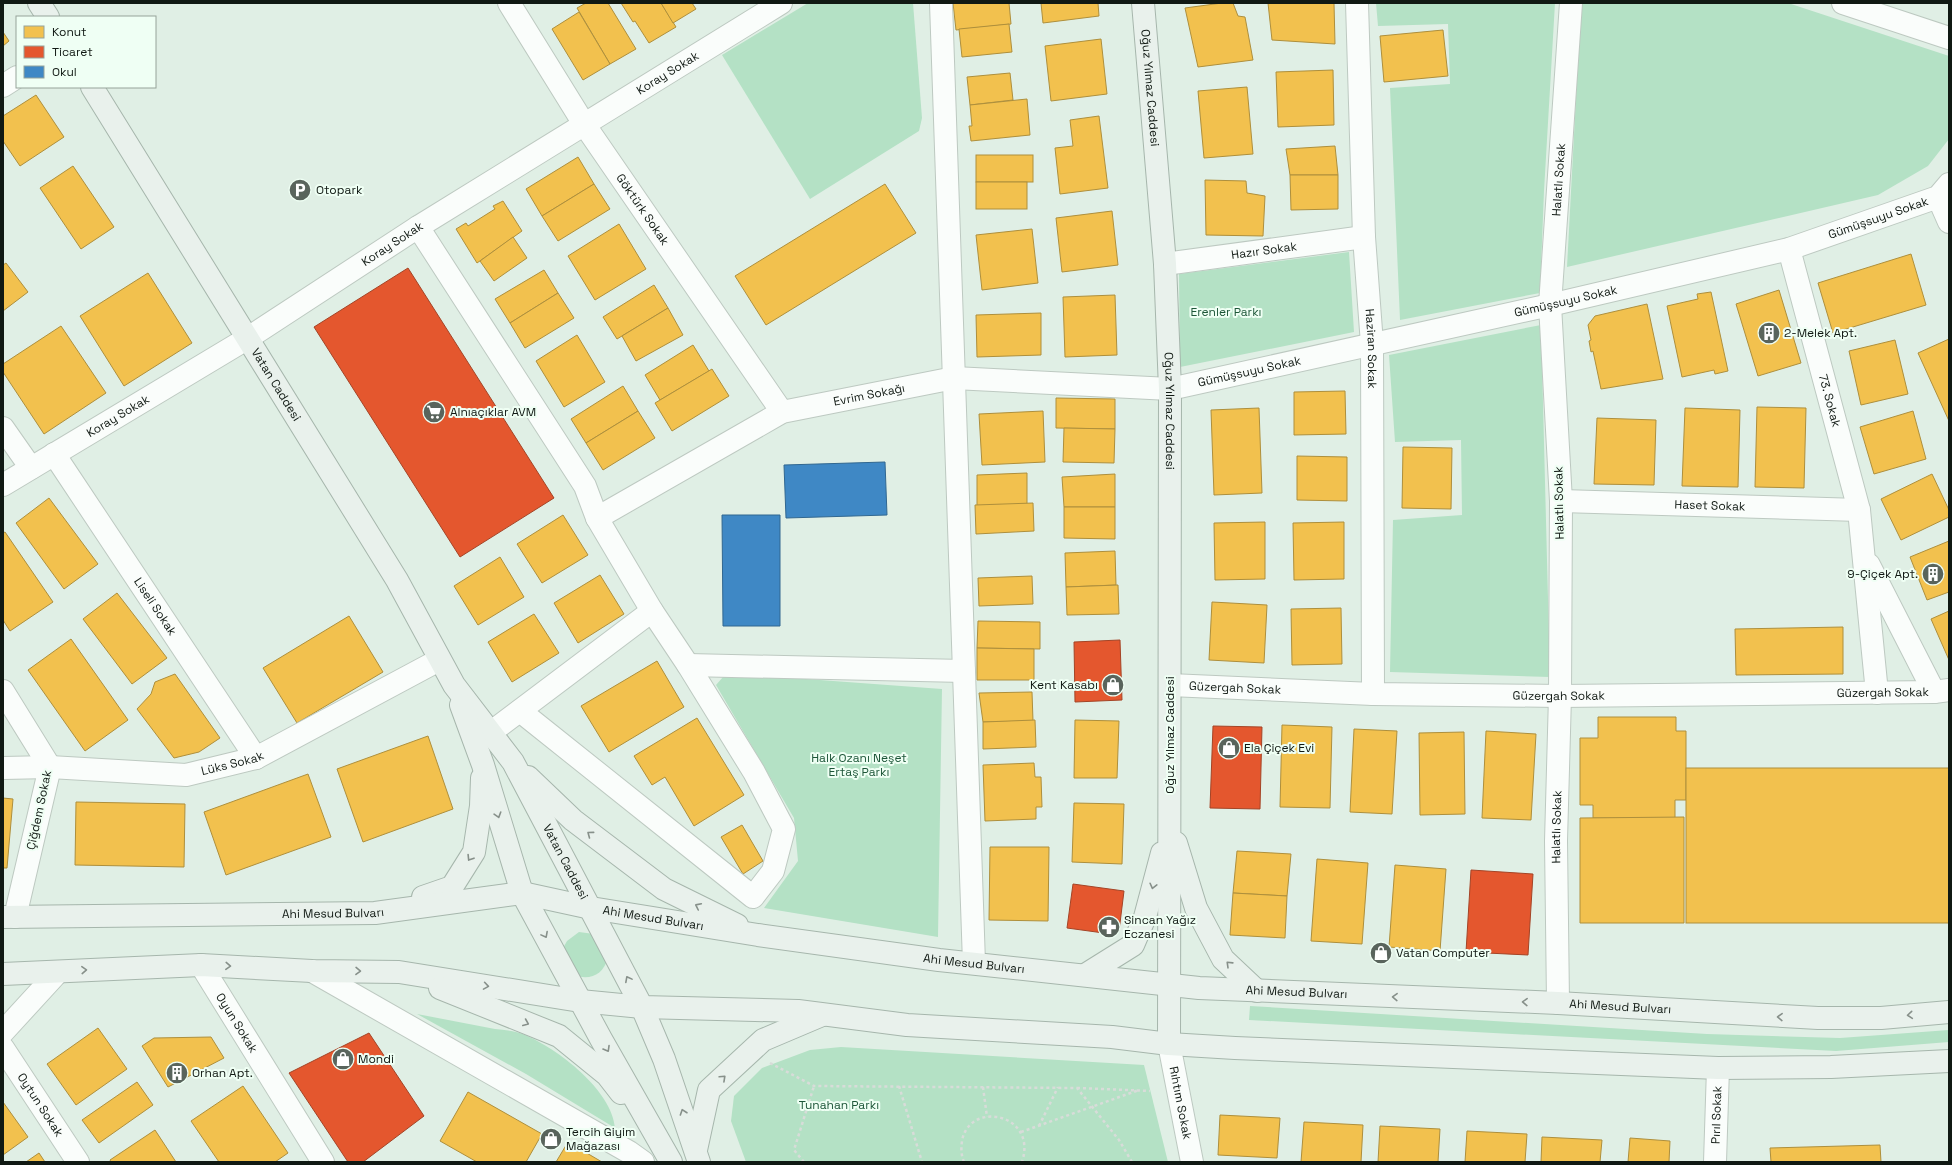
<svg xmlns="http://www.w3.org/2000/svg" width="1952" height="1165" viewBox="0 0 1952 1165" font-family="'Space Grotesk',sans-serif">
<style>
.green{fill:#b4e1c5}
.homes{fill:#f2c14e;stroke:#ae8f3c}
.shops{fill:#e4572e;stroke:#a44426}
.schools{fill:#3f88c5;stroke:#316790}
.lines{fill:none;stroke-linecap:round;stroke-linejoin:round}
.minor-casing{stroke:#bdc9c1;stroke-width:24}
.major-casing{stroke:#a6b6ac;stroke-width:24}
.path{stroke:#d8dcd9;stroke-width:2.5;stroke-dasharray:3 3;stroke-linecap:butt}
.minor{stroke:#fafdfb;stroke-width:22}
.major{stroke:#e9f1ec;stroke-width:22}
.oneway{stroke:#87908a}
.labels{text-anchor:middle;stroke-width:4;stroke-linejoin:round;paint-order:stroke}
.street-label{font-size:12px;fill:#101913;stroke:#effff4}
.poi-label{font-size:12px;fill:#101913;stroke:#effff4;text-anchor:start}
.park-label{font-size:12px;fill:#1d5638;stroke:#effff4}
</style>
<rect width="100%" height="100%" fill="#e0efe5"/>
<!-- green -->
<g class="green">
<path d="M808 3H913L922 118 919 131 810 199 722 55Z"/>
<path d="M1376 3H1555L1544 191 1540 293 1400 320 1390 88 1450 84 1448 24 1378 26Z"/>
<path d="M1581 3H1788L1949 56V139L1928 166 1878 195 1567 267Z"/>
<path d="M1349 252 1354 332 1180 367 1179 274Z"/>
<path d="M1541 325 1550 677 1390 672 1393 520 1462 515 1461 440 1395 442 1389 355Z"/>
<path d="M723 677H779L942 689 938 937 764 908 798 861 794 818 716 685Z"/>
<path d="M579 932 594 934 608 958C603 975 590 981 573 975L563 948 567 941Z"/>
<path d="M1250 1006 1707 1034 1840 1038 1949 1030V1042L1836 1051 1249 1020Z"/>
<path d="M417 1014C443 1019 469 1024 495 1029 505 1030 516 1031 525 1035 558 1049 612 1090 615 1128L526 1074Z"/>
<path d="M841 1047 1144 1065 1168 1162H746L731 1121 734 1096 762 1068 810 1050Z"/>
</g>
<!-- homes -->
<g class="homes">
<path d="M586 3H608L636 49 610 64 577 8Z"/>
<path d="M621 3H661L676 27 649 43 635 21 633 22Z"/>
<path d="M661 3H692L696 9 673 23Z"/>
<path d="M953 3H1009L1011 24 956 30Z"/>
<path d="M1041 3H1098L1099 16 1043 23Z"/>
<path d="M1222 3H1233L1238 16 1245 17 1253 60 1198 67 1185 8Z"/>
<path d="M1268 3H1334L1335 44 1272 40Z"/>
<path d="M579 12 610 64 583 80 552 29Z"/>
<path d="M1009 24 1012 52 962 57 959 29Z"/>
<path d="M1443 30 1448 76 1384 82 1380 36Z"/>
<path d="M3 32 9 41 3 46Z"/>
<path d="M1101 39 1107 94 1051 101 1045 46Z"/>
<path d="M1333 70 1334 125 1278 127 1276 72Z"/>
<path d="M1010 73 1013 100 970 105 967 77Z"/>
<path d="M1247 87 1253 154 1204 158 1198 91Z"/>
<path d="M36 95 64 137 20 166 3 141V116Z"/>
<path d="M1027 99 1030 135 971 141 969 126H972L970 105Z"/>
<path d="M1099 116 1108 188 1060 194 1055 148 1073 146 1070 120Z"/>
<path d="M1335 146 1338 175H1290L1286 149Z"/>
<rect x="976" y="155" width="57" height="27"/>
<path d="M578 157 594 184 542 216 526 189Z"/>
<path d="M73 166 114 227 81 249 40 188Z"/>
<path d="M1290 175H1338V209L1291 210Z"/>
<path d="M1205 180 1246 181 1247 193 1265 196 1263 236 1206 235Z"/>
<rect x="976" y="182" width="51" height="27"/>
<path d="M594 184 610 209 558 241 542 216Z"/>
<path d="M885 184 916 233 766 325 735 276Z"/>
<path d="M503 201 522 231 477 263 456 229 466 223 468 226 495 209 493 206Z"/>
<path d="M1112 211 1118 265 1062 272 1056 218Z"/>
<path d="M619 224 646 269 595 300 568 256Z"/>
<path d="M1032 229 1038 283 982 290 976 235Z"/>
<path d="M513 237 527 258 494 281 480 261Z"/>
<path d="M1911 254 1926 305 1833 333 1818 283Z"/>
<path d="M6 263 28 292 3 311V265Z"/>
<path d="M544 270 558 293 510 323 495 299Z"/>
<path d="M148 273 192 343 124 386 80 316Z"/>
<path d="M654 285 668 308 617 339 603 317Z"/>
<path d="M1779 290 1801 363 1758 376 1736 304Z"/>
<path d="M1711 292 1728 371 1715 374 1714 370 1682 377 1667 306 1698 299 1697 294Z"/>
<path d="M558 293 574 318 525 348 510 323Z"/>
<path d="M1115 295 1117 355 1065 357 1063 297Z"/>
<path d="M1647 304 1663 379 1601 389 1593 351 1591 352 1589 341 1591 340 1588 325 1595 316Z"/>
<path d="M668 308 683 335 636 361 622 336Z"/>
<path d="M1041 313V355L977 357 976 315Z"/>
<path d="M61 326 106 393 44 434 3 372V364Z"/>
<path d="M577 335 605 382 564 407 536 361Z"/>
<path d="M1949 339V421L1918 353Z"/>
<path d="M1895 340 1908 394 1861 405 1849 351Z"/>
<path d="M693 345 709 371 660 400 645 375Z"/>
<path d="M712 369 729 396 672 431 655 403Z"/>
<path d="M623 386 638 411 586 443 571 419Z"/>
<path d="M1345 391 1346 434 1294 435V392Z"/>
<path d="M1056 398 1115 399V429L1056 428Z"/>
<path d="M1757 407 1806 408 1804 488 1755 487Z"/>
<path d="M1259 408 1262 493 1214 495 1211 410Z"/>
<path d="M1685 408 1740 410 1738 487 1682 486Z"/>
<path d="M638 411 655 438 603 470 586 443Z"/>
<path d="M1043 411 1045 462 982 465 979 414Z"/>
<path d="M1913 411 1926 459 1874 474 1860 427Z"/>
<path d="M1597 418 1656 420 1654 485 1594 484Z"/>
<path d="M1064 428 1115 429 1114 463 1063 462Z"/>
<path d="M1403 447 1452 448 1451 509 1402 508Z"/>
<path d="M1297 456 1347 457V501L1297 500Z"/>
<path d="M1027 473V504L977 506V475Z"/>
<path d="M1115 474V507H1064L1062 477Z"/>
<path d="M1932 474 1949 510V517L1901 540 1881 499Z"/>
<path d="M49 498 98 564 64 589 16 523Z"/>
<path d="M1033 503 1034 531 976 534 975 505Z"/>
<path d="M1064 507H1115V539L1064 538Z"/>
<path d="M563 515 588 555 542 583 517 544Z"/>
<path d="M1265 522V579L1215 580 1214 523Z"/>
<path d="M1344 522V579L1294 580 1293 523Z"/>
<path d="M5 532 53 602 10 631 3 620V533Z"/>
<path d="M1949 541V592L1927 600 1910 557Z"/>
<path d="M1115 551 1116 585 1066 587 1065 553Z"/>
<path d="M500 557 524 597 478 625 454 586Z"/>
<path d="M600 575 624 614 578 643 554 603Z"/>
<path d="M1032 576 1033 604 979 606 978 578Z"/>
<path d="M1118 585 1119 614 1067 615 1066 587Z"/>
<path d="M117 593 167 658 132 684 83 619Z"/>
<path d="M1212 602 1267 605 1264 663 1209 660Z"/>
<path d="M1341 608 1342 664 1292 665 1291 609Z"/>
<path d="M1949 611V660L1931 619Z"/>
<path d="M534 614 559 653 512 682 488 642Z"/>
<path d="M349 616 383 672 297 723 263 668Z"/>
<path d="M978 621 1040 622V649L977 648Z"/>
<path d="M1843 627V674L1736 675 1735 629Z"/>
<path d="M71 639 128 720 85 751 28 670Z"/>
<path d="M977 648 1034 649V680H977Z"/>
<path d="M657 661 684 707 609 752 581 706Z"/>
<path d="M175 674 220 738 199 752 174 758 137 709 151 694 155 682Z"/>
<path d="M1032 692 1033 721 983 722 979 693Z"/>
<path d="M1598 717H1676V731H1686V800H1675V818H1593V805H1580V738H1598Z"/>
<path d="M697 718 744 795 694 826 665 777 652 785 634 756Z"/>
<path d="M1035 720 1036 747 983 749V722Z"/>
<path d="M1075 720 1119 721 1117 778H1074Z"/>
<path d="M1282 725 1332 727 1330 808 1280 807Z"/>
<path d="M1354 729 1397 731 1392 814 1350 812Z"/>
<path d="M1486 731 1536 734 1531 820 1482 818Z"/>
<path d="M1464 732 1465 814 1420 815 1419 733Z"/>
<path d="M428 736 453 809 363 842 337 769Z"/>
<path d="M1034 763 1035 777H1041L1042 807H1036V819L985 821 983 765Z"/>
<rect x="1686" y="768" width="263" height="155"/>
<path d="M308 774 331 837 226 875 204 812Z"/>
<path d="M3 798 13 799 7 868H3Z"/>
<path d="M76 802 185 804 184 867 75 865Z"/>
<path d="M1074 803 1124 804 1122 864 1072 862Z"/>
<path d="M1684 817V923H1580V818Z"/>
<path d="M742 825 763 861 743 874 721 837Z"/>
<path d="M990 847H1049L1048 921 989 920Z"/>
<path d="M1237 851 1291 854 1287 896 1233 893Z"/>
<path d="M1317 859 1368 863 1362 944 1311 941Z"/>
<path d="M1395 865 1446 869 1440 951 1389 947Z"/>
<path d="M1233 893 1287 896 1285 938 1230 935Z"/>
<path d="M98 1028 127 1069 76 1105 47 1064Z"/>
<path d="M211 1037 224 1058 168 1087 142 1046 154 1038Z"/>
<path d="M137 1082 153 1105 99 1143 82 1120Z"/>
<path d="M243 1086 288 1153 275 1162H219L191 1121Z"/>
<path d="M468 1092 542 1134 526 1162H477L440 1141Z"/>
<path d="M3 1102 28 1137 3 1155Z"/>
<path d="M1220 1115 1280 1118 1277 1158 1218 1155Z"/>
<path d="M1304 1122 1363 1125 1361 1162H1301Z"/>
<path d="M1380 1126 1440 1129 1438 1162H1378Z"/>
<path d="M155 1130 176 1162H111L110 1160Z"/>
<path d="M1467 1131 1527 1134 1525 1162H1465Z"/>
<path d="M1542 1137 1602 1140 1600 1162H1541Z"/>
<path d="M1630 1138 1670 1141 1669 1162H1628Z"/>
<path d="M568 1142 602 1162H556Z"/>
<path d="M1880 1145 1881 1162H1771L1770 1148Z"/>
<path d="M39 1153 45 1162H26Z"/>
</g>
<!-- shops -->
<g class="shops">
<path d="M408 268 554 498 460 557 314 327Z"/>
<path d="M1120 640 1122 700 1075 702 1074 642Z"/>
<path d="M1213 726 1262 727 1260 809 1210 808Z"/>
<path d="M1471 870 1533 874 1528 955 1466 952Z"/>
<path d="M1073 884 1124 891 1119 931 1111 934 1067 928Z"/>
<path d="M369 1033 424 1116 363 1162H348L289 1073Z"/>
</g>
<!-- schools -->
<g class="schools">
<path d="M885 462 887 515 786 518 784 465Z"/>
<path d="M722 515H780V626H723Z"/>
</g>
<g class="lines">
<!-- minor casing -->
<g class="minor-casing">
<g id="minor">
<path id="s1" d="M509 3 584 124 782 412"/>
<path d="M941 3 974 963"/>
<path id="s2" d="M1357 3 1364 237 1372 344 1373 694"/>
<path d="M1843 3 1949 38"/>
<path d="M3 86 17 77"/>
<path d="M1938 197 1949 222"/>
<path d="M418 227 585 486 597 518 652 611 688 665 754 772 784 829 773 871 753 897 520 711"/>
<path id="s3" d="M1789 249 1859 510 1877 693"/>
<path id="s4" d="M1165 264 1364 237"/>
<path d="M3 428 31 468"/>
<path id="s5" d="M54 454 256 758"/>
<path id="s6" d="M3 485 248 338 418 227 781 3"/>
<path id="s7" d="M1561 501 1859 510"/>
<path id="s8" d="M597 518 782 412 954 378 1170 389 1550 305 1789 249 1938 197 1949 184"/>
<path d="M1869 565 1934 692"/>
<path d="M688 665 964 671"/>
<path id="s9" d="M1170 685 1373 694 1560 696 1934 692 1949 690"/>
<path d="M3 691 50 767 15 917"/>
<path d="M490 733 652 611"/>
<path id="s10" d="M3 768 50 767 186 775 256 758 439 660"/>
<path id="s11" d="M201 965 323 1162"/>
<path d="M312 971 629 1152 643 1162"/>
<path id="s12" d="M1558 1003 1556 841 1560 696 1561 501 1550 305 1571 3"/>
<path d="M3 1032 58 972"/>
<path id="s13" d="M1169 1044 1192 1162"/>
<path id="s14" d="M3 1048 78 1162"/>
<path id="s15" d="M1715 1162 1718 1068"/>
</g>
</g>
<!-- major casing -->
<g class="major-casing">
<g id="major">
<path d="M39 3 48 17"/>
<path id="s16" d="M1143 3 1165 264 1170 389 1169 1044"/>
<path id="s17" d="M92 87 397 580 454 685 513 762 642 1007 664 1059 699 1162"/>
<path d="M461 705 483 765 522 893 601 1039 671 1162"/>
<path d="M528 777 573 820 664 889 737 925"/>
<path d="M1176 843 1196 908 1223 959 1257 991"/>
<path d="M423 897 452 887 474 852 481 806 482 778"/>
<path id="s18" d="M3 917 375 913 522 893 591 908 758 935 939 960 1199 988 1558 1003 1818 1018H1881L1949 1012"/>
<path d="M3 974 201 965 312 971 399 972 580 1001 642 1007 798 1011 907 1025 1112 1037 1169 1044 1235 1048 1718 1068 1831 1067 1949 1061"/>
<path d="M1085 975 1133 945 1145 917 1162 853"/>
<path d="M440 988 559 1036 607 1075 621 1093"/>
<path d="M696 1150 709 1090 763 1040 822 1015"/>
</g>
</g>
<!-- path -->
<g class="path">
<path d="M770 1063 814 1086 1077 1088 1119 1140 1132 1162"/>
<path d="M899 1086 922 1162"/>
<path d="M983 1087 987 1117"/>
<path d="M1077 1088 1150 1091"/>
<path d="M1039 1126 1058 1087"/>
<path d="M1021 1132 1139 1090"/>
<path d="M804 1162 794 1150 814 1086"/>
<path d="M964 1162C961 1155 961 1148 962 1141 969 1100 1038 1113 1022 1162"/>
</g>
<!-- minor -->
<use href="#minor" class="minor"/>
<!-- major -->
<use href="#major" class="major"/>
</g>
<!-- one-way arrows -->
<defs><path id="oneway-chevron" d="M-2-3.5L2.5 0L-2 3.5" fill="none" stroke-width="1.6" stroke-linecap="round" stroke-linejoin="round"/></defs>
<g class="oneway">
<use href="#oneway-chevron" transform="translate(498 815) rotate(73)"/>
<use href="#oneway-chevron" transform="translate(590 834) rotate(-143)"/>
<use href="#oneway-chevron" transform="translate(470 858) rotate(122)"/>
<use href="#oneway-chevron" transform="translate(1153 886) rotate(104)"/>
<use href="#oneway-chevron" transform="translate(698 906) rotate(-154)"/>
<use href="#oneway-chevron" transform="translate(545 935) rotate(62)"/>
<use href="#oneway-chevron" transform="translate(1229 964) rotate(-136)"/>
<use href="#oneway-chevron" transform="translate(228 966) rotate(3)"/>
<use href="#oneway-chevron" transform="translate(84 970) rotate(-3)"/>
<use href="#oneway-chevron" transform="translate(358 971) rotate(1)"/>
<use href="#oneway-chevron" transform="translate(628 979) rotate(-118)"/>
<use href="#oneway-chevron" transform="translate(486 986) rotate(9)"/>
<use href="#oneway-chevron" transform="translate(1395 997) rotate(-178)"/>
<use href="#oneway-chevron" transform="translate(1525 1002) rotate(-178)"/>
<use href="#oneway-chevron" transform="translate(1910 1015) rotate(175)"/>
<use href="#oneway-chevron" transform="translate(1780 1017) rotate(-178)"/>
<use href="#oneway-chevron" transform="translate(526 1023) rotate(23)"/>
<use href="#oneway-chevron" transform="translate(607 1049) rotate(60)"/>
<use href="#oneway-chevron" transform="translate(723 1078) rotate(-43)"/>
<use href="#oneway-chevron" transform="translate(683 1112) rotate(-109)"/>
</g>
<!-- icons -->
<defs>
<g id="parking-disc" transform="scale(1.15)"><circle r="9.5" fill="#59645c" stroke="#effff4"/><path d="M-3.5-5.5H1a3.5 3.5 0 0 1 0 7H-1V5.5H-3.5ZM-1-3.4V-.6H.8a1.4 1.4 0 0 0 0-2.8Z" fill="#fff"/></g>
<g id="building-disc" transform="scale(1.15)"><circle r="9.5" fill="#59645c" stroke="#effff4"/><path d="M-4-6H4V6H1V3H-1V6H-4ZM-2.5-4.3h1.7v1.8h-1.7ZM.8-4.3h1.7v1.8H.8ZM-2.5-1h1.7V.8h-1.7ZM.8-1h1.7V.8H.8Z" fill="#fff"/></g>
<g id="supermarket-disc" transform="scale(1.15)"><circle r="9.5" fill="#59645c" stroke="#effff4"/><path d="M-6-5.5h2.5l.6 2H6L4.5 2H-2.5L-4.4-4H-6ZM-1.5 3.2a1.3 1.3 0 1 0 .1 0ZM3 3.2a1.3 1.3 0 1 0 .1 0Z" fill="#fff"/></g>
<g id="shop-disc" transform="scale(1.15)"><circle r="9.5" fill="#59645c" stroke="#effff4"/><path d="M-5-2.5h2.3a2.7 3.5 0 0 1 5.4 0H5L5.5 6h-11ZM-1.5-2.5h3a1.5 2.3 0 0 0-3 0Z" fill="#fff"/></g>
<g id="pharmacy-disc" transform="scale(1.15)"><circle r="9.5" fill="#59645c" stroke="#effff4"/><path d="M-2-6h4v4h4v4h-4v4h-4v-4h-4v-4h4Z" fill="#fff"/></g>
</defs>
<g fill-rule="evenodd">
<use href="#parking-disc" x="300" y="190"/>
<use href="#building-disc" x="1769" y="333"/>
<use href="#supermarket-disc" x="434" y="412"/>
<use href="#building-disc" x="1933" y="574"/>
<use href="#shop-disc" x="1113" y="685"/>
<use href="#shop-disc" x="1229" y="748"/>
<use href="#pharmacy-disc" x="1109" y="927"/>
<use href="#shop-disc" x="1381" y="953"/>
<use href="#shop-disc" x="343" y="1059"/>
<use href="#building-disc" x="177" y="1073"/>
<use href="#shop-disc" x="551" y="1139"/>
</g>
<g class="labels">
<!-- street labels -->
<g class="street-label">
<text dy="4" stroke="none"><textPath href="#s6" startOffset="782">Koray Sokak</textPath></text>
<text dy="4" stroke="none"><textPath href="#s16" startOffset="85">Oğuz Yılmaz Caddesi</textPath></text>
<text dy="4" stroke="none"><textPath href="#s12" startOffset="824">Halatlı Sokak</textPath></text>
<text dy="4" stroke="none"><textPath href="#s1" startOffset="246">Göktürk Sokak</textPath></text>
<text dy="4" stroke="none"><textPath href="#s8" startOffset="1334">Gümüşsuyu Sokak</textPath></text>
<text dy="4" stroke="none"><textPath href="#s6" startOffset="458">Koray Sokak</textPath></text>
<text dy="4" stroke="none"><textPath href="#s4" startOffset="100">Hazır Sokak</textPath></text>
<text dy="4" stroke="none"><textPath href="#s8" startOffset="1010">Gümüşsuyu Sokak</textPath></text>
<text dy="4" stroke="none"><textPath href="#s2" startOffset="346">Haziran Sokak</textPath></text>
<text dy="4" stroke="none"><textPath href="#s8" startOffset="686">Gümüşsuyu Sokak</textPath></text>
<text dy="4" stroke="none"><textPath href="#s17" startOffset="350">Vatan Caddesi</textPath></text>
<text dy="4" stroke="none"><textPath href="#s8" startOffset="302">Evrim Sokağı</textPath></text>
<text dy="4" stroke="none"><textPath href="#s3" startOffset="157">73. Sokak</textPath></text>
<text dy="4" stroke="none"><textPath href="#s16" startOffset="409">Oğuz Yılmaz Caddesi</textPath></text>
<text dy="4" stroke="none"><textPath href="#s6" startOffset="134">Koray Sokak</textPath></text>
<text transform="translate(1559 503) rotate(-91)" y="4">Halatlı Sokak</text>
<text dy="4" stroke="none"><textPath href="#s7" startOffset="149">Haset Sokak</textPath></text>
<text dy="4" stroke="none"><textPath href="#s5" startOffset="183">Liseli Sokak</textPath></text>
<text dy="4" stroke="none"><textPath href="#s9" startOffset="65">Güzergah Sokak</textPath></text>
<text dy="4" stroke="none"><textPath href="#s9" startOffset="713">Güzergah Sokak</textPath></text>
<text dy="4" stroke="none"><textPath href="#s9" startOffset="389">Güzergah Sokak</textPath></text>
<text transform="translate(1170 735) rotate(-90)" y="4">Oğuz Yılmaz Caddesi</text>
<text dy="4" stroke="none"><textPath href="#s10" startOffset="231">Lüks Sokak</textPath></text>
<text transform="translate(39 810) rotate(-78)" y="4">Çiğdem Sokak</text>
<text dy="4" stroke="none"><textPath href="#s12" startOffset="176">Halatlı Sokak</textPath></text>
<text dy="4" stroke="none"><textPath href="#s17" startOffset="909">Vatan Caddesi</textPath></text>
<text dy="4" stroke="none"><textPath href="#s18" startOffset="330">Ahi Mesud Bulvarı</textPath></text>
<text dy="4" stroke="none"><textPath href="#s18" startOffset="654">Ahi Mesud Bulvarı</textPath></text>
<text dy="4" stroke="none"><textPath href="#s18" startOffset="978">Ahi Mesud Bulvarı</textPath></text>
<text dy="4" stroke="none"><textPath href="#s18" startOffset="1302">Ahi Mesud Bulvarı</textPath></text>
<text dy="4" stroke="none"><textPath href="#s18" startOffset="1626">Ahi Mesud Bulvarı</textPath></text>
<text dy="4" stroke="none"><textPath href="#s11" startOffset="68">Oyun Sokak</textPath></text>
<text dy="4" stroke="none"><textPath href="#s13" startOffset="60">Rıhtım Sokak</textPath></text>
<text dy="4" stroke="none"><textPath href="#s14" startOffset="68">Oytun Sokak</textPath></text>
<text dy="4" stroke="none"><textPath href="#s15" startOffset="47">Pırıl Sokak</textPath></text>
</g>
<!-- poi labels -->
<g class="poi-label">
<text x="316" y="194">Otopark</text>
<text x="1784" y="337">2-Melek Apt.</text>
<text x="450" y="416">Alnıaçıklar AVM</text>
<text x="1918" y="578" text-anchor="end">9-Çiçek Apt.</text>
<text x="1098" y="689" text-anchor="end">Kent Kasabı</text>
<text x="1244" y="752">Ela Çiçek Evi</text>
<text x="1124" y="924">Sincan Yağız<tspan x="1124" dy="14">Eczanesi</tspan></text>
<text x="1396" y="957">Vatan Computer</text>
<text x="358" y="1063">Mondi</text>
<text x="192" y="1077">Orhan Apt.</text>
<text x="566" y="1136">Tercih Giyim<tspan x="566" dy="14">Mağazası</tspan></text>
</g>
<!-- park labels -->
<g class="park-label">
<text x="1226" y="316">Erenler Parkı</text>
<text x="859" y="762">Halk Ozanı Neşet<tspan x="859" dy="14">Ertaş Parkı</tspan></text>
<text x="839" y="1109">Tunahan Parkı</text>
</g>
</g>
<!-- border -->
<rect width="1952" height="1165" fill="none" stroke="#101913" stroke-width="8"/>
<!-- legend -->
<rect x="16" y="16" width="140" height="72" fill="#effff4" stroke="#96a39a"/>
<rect x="24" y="26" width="20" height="12" fill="#f2c14e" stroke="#96a39a"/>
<text x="52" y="36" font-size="12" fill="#101913">Konut</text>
<rect x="24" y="46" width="20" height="12" fill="#e4572e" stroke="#96a39a"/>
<text x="52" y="56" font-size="12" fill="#101913">Ticaret</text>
<rect x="24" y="66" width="20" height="12" fill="#3f88c5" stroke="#96a39a"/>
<text x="52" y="76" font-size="12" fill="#101913">Okul</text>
</svg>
